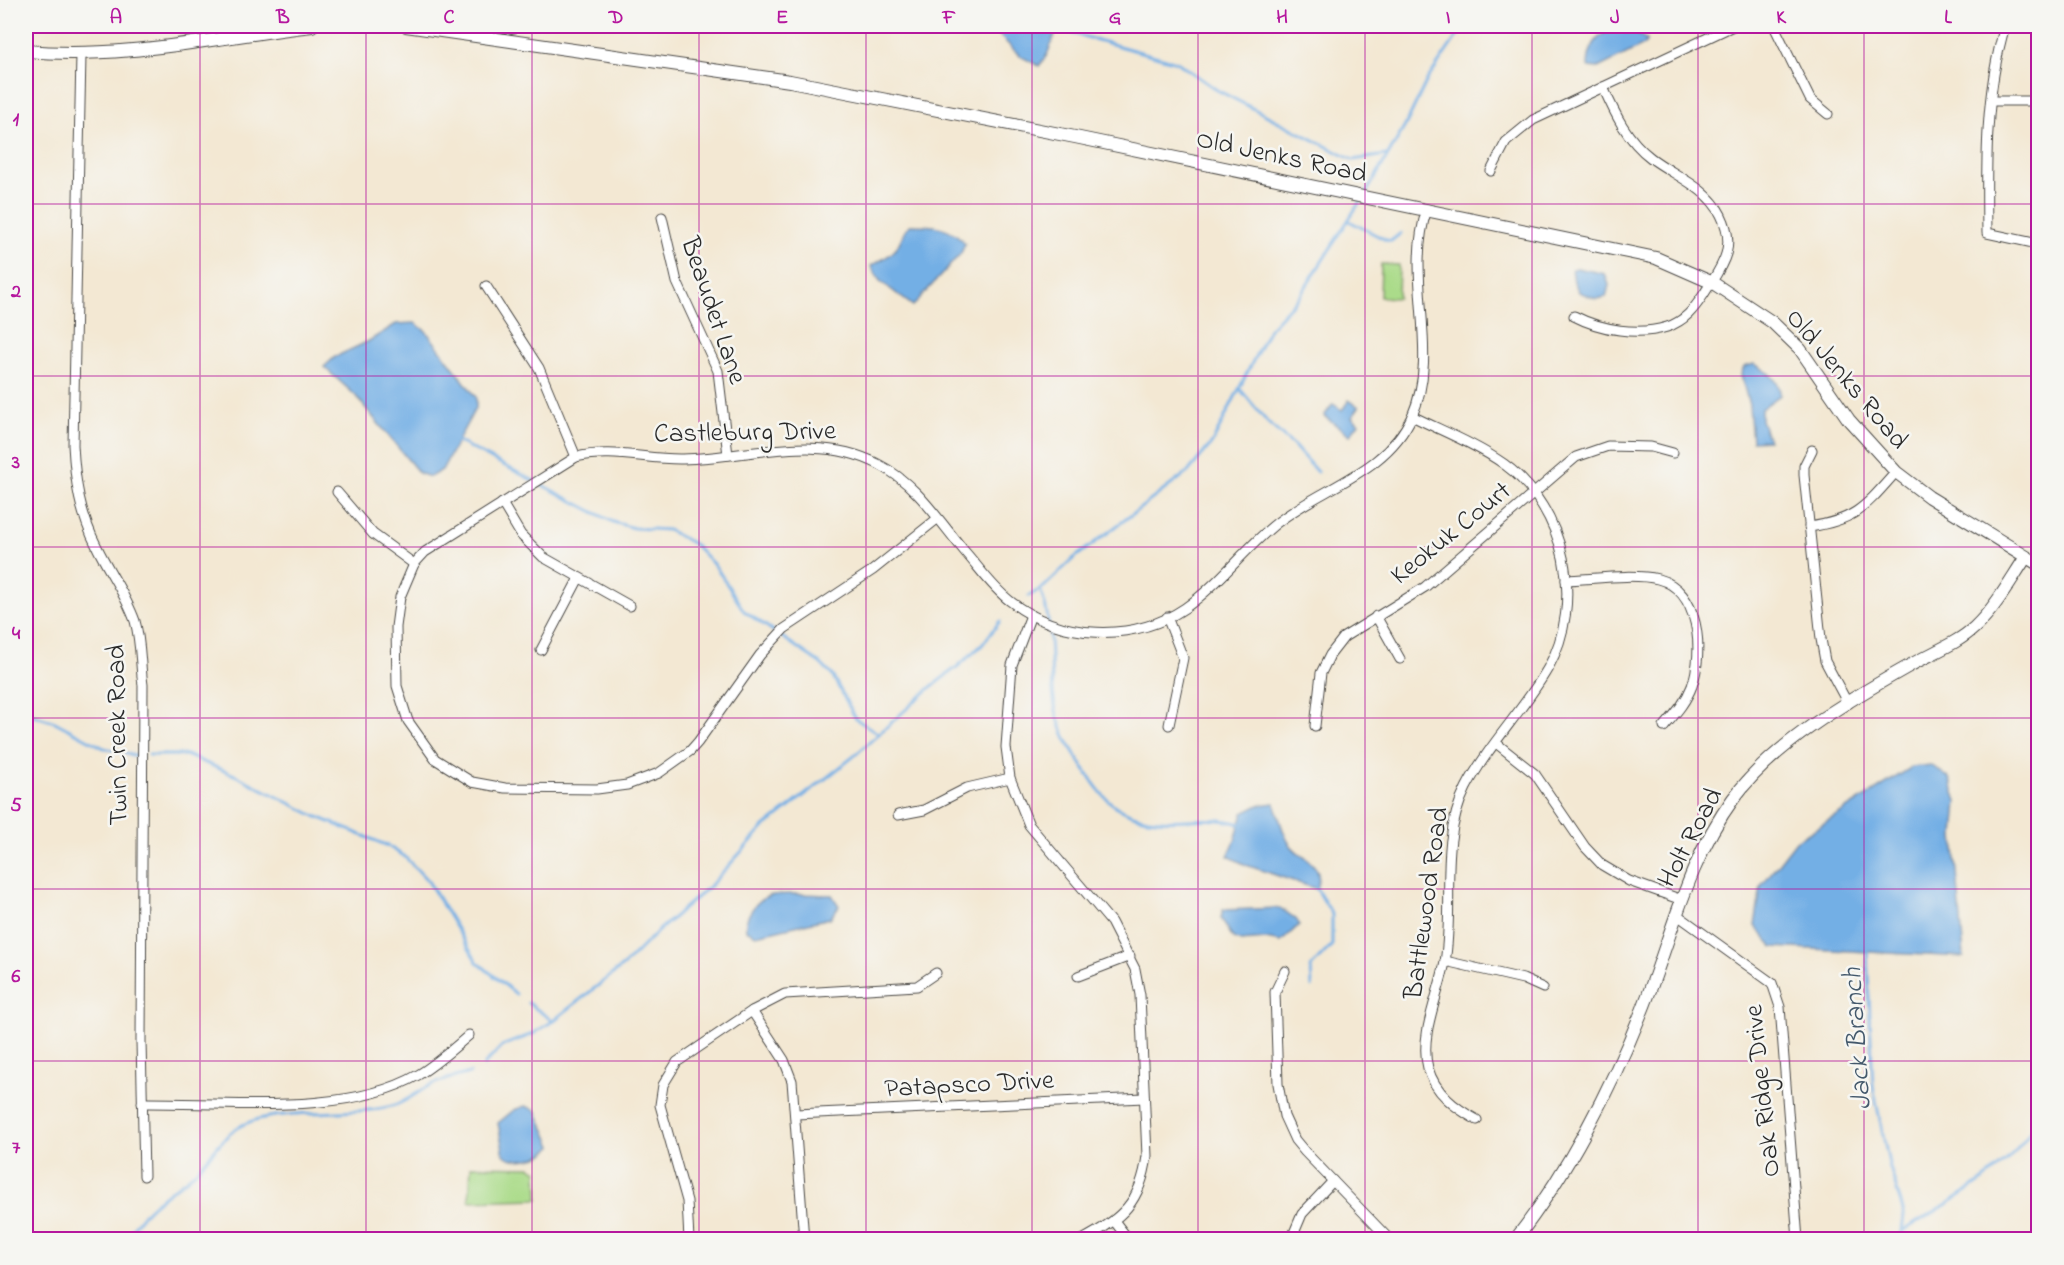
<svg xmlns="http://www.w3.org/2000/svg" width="2064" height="1265" viewBox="0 0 2064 1265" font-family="'Indie Flower',sans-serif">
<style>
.green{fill:#abdb8a;stroke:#6b835a;stroke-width:1.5}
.water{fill:#73afe5;stroke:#4f6d88;stroke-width:1.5}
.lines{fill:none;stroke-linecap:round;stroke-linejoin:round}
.stream{stroke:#73afe5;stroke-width:3}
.minor-casing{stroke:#494744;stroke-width:11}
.tertiary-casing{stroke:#494744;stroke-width:14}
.minor{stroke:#fff;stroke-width:9}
.tertiary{stroke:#fff;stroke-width:12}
.grid{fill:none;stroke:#b5179e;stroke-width:1.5;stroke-opacity:0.55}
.labels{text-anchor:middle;stroke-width:5;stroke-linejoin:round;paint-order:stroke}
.street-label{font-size:27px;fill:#2b2b2b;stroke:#f6f6f2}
.water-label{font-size:28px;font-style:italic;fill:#44596c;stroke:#f6f6f2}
.neatline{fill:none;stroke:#b5179e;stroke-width:2}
.grid-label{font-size:20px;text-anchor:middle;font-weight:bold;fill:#b5179e}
</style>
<rect width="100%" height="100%" fill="#f6f6f2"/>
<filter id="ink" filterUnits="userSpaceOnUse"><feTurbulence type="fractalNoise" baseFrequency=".0167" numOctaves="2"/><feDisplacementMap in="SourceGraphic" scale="12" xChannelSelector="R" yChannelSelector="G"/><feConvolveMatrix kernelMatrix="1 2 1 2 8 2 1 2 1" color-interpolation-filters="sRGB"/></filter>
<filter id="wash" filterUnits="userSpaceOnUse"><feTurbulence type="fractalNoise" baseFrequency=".008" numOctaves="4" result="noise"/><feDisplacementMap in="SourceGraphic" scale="24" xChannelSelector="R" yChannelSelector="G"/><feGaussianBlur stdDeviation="1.35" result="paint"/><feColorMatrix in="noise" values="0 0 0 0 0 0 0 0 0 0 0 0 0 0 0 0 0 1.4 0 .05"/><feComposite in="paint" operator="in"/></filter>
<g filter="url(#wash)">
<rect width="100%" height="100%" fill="#f3e8d3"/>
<!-- green -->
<g class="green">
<path d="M1381 264 1399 265 1398 298 1380 297Z"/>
<path d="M471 1166 531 1167 537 1171 538 1199 469 1201Z"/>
</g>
<!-- water -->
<g class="water">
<path d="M990 26H1058L1047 55 1039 66 1020 56Z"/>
<path d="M1614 30 1636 33 1647 40 1644 45 1598 68 1588 67C1588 50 1596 33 1614 30Z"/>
<path d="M910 225C931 225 952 225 965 244L961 253 913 306 880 281 871 266C879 261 888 257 894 251 902 242 901 233 910 225Z"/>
<path d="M1577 268 1605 274 1609 285 1606 297 1596 299 1579 292 1574 282 1572 269Z"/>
<path d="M415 323 426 331 476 397V407L442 470 430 477 419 473 355 395 324 367 335 357 369 341 396 324Z"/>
<path d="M1754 364C1766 370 1781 381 1780 395L1761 409V420L1769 440 1752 441 1749 405 1741 375 1744 367Z"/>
<path d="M1349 400 1359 407 1352 417 1359 423 1350 435 1324 416 1333 404 1342 410Z"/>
<path d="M1931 765 1949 778 1957 801 1954 836 1964 957 1773 947 1755 926 1761 886 1796 841 1912 767Z"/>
<path d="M1274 803C1279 815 1282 832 1289 843 1299 859 1326 862 1317 889L1246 865 1228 856 1235 841 1243 813 1259 805Z"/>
<path d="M832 895 839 906 830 918 756 935 746 930C744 917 756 900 769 896 784 892 815 895 832 895Z"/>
<path d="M1280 908 1296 919 1299 925 1281 942 1266 939 1241 941 1233 938 1221 918 1223 910Z"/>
<path d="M525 1106 536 1110 552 1146C544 1159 516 1164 504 1155L498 1123 514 1110Z"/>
</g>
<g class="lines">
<!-- stream -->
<g class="stream">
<path d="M1057 29 1177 62 1217 90 1353 160 1387 155"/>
<path d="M1365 195 1405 126 1427 80 1464 26"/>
<path d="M1349 221 1386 240 1391 241 1401 233"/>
<path d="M1240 389 1268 423 1294 446 1317 472"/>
<path d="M455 440 534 481"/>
<path d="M540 484 613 522 634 528 668 530 694 544 716 567 744 611 820 663 832 675 856 719 879 734"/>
<path d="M1040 589C1056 629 1047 670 1056 711 1061 734 1076 757 1089 776 1102 796 1113 809 1136 816 1170 827 1207 813 1241 824"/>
<path d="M1029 596 1044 587 1073 559 1188 472 1212 443 1269 329 1300 296 1361 200"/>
<path d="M26 713 55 722 104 748 137 756"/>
<path d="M149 755H186L237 776 315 816 386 845 404 856 428 881 477 962 516 994"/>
<path d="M1867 949 1873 1086 1889 1164 1904 1214 1901 1240"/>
<path d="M1312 987 1311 967 1332 945V914L1315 886"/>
<path d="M528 1003 553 1021"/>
<path d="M484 1065 502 1046 533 1034 553 1021 624 965 658 931 711 885 764 827 853 757 931 687 957 667 982 645 1000 621"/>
<path d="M1903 1231C1951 1200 2015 1171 2038 1116"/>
<path d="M128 1240C137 1212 164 1196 187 1179 205 1165 216 1144 234 1130 269 1104 352 1119 395 1105 407 1101 416 1093 427 1087 439 1080 456 1077 470 1073"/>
</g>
</g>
</g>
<g filter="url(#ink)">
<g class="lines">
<!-- minor casing -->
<g class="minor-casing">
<g id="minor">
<path d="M1774 26 1810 99 1828 114"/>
<path d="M2005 26C1985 93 1986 163 1987 233L2038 244"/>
<path d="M81 55 73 445C75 482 80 514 97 547 109 572 126 595 135 621 141 642 140 664 143 685L141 1041 144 1176"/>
<path d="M1992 101H2038"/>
<path d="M1491 171 1506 142 1533 120 1733 26"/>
<path d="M662 217 677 282 718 371 728 455"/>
<path d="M486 286 539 368 576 457"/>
<path d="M1574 316C1601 330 1638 336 1667 327 1685 321 1694 309 1704 294 1720 268 1738 249 1721 215 1707 187 1675 176 1651 158 1627 140 1615 114 1603 87"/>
<path d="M1412 416C1442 431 1476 444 1504 464 1566 509 1585 602 1548 668 1524 710 1488 745 1466 788 1438 843 1455 904 1445 962 1439 995 1419 1035 1428 1068 1435 1093 1455 1108 1477 1120"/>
<path d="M1812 450 1804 466V475L1821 639 1825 661 1848 704"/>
<path d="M337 492 373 534 414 564"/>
<path d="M502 503 521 535 543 557 630 606"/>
<path d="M937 519 873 570 784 629 760 655 698 742 690 751 659 773 627 785 597 789 505 788 472 782 435 759 408 721 397 686 396 627 400 597 414 564 425 552 576 457C613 448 646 460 683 459 748 458 817 432 878 464 916 483 939 521 966 553 980 569 993 588 1010 601 1060 640 1133 643 1185 608 1218 585 1242 552 1273 526 1318 488 1386 474 1412 416 1441 351 1404 278 1427 209"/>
<path d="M1809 527C1856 520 1865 507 1896 472"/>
<path d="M1566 580C1593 579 1633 573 1658 579 1700 590 1704 651 1692 686 1686 702 1675 714 1664 727"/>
<path d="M1031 615 1012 665 1006 747 1010 778 1029 825 1111 922 1135 969 1140 995 1147 1156C1141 1202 1122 1219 1082 1240"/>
<path d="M1376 616 1400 659"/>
<path d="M1167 617 1183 658 1169 725"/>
<path d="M541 650 579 578"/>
<path d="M1315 726 1321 673 1330 655 1344 637 1425 587 1576 457 1608 446 1651 447 1673 453"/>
<path d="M1496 743 1535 774 1585 847 1602 865 1629 881 1682 900"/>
<path d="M898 815 924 810 967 788 1010 778"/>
<path d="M1676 914 1772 983 1780 1007 1798 1240"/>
<path d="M1445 961 1523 979 1543 988"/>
<path d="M1285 971 1275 992 1278 1084 1284 1116 1295 1140 1305 1152 1390 1240"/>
<path d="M1078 976 1130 956"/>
<path d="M752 1011 784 1060 792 1081 804 1240"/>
<path d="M142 1103C224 1102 346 1117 418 1075 436 1064 453 1049 469 1035"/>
<path d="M796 1114 1144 1098"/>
<path d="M1115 1222 1129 1240"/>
<path d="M689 1240 687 1201 660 1105 663 1085 677 1062 752 1011 785 994 917 986 936 973"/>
<path d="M1291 1240 1302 1214 1333 1181"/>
</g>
</g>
<!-- tertiary casing -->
<g class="tertiary-casing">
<g id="tertiary">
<path d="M406 26 790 81 1075 137 1656 258 1713 283 1772 322 1800 349 1849 420 1896 472 1929 497 2038 564"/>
<path d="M26 51C124 60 215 37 312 26"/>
<path d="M1515 1240C1567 1174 1611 1088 1642 1011 1671 939 1687 862 1733 799 1774 743 1849 700 1909 666 1931 653 1957 644 1975 627 1996 607 2010 581 2026 557"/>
</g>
</g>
<!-- minor -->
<use href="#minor" class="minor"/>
<!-- tertiary -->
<use href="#tertiary" class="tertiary"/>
</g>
</g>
<!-- grid -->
<path class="grid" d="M200 26V1240M366 26V1240M532 26V1240M699 26V1240M866 26V1240M1032 26V1240M1198 26V1240M1365 26V1240M1532 26V1240M1698 26V1240M1864 26V1240M26 204H2038M26 376H2038M26 547H2038M26 718H2038M26 889H2038M26 1061H2038"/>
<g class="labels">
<!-- street labels -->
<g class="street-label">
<text transform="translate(1282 155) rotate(12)" y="9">Old Jenks Road</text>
<text transform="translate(715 310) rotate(71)" y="9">Beaudet Lane</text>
<text transform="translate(1848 378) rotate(50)" y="9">Old Jenks Road</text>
<text transform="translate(745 431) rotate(-1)" y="9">Castleburg Drive</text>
<text transform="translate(1450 532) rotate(-39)" y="9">Keokuk Court</text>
<text transform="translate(116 735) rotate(-91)" y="9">Twin Creek Road</text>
<text transform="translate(1689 837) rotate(-62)" y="9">Holt Road</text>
<text transform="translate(1425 903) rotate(-82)" y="9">Battlewood Road</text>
<text transform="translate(969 1083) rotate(-3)" y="9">Patapsco Drive</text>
<text transform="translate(1761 1091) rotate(-96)" y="9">Oak Ridge Drive</text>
</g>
<!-- water labels -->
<g class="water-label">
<text transform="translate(1855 1039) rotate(-94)" y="10">Jack Branch</text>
</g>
</g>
<!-- margin -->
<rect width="2064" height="1265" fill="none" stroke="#f6f6f2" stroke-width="66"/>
<rect x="33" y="33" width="1998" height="1199" class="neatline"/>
<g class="grid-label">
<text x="116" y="23">A</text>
<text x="283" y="23">B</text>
<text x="449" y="23">C</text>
<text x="616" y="23">D</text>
<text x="782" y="23">E</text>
<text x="949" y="23">F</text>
<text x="1115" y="23">G</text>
<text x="1282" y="23">H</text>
<text x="1448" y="23">I</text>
<text x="1615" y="23">J</text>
<text x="1781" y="23">K</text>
<text x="1948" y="23">L</text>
<text x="16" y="125">1</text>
<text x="16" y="297">2</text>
<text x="16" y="468">3</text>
<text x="16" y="639">4</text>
<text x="16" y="811">5</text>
<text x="16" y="982">6</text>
<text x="16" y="1153">7</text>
</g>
</svg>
